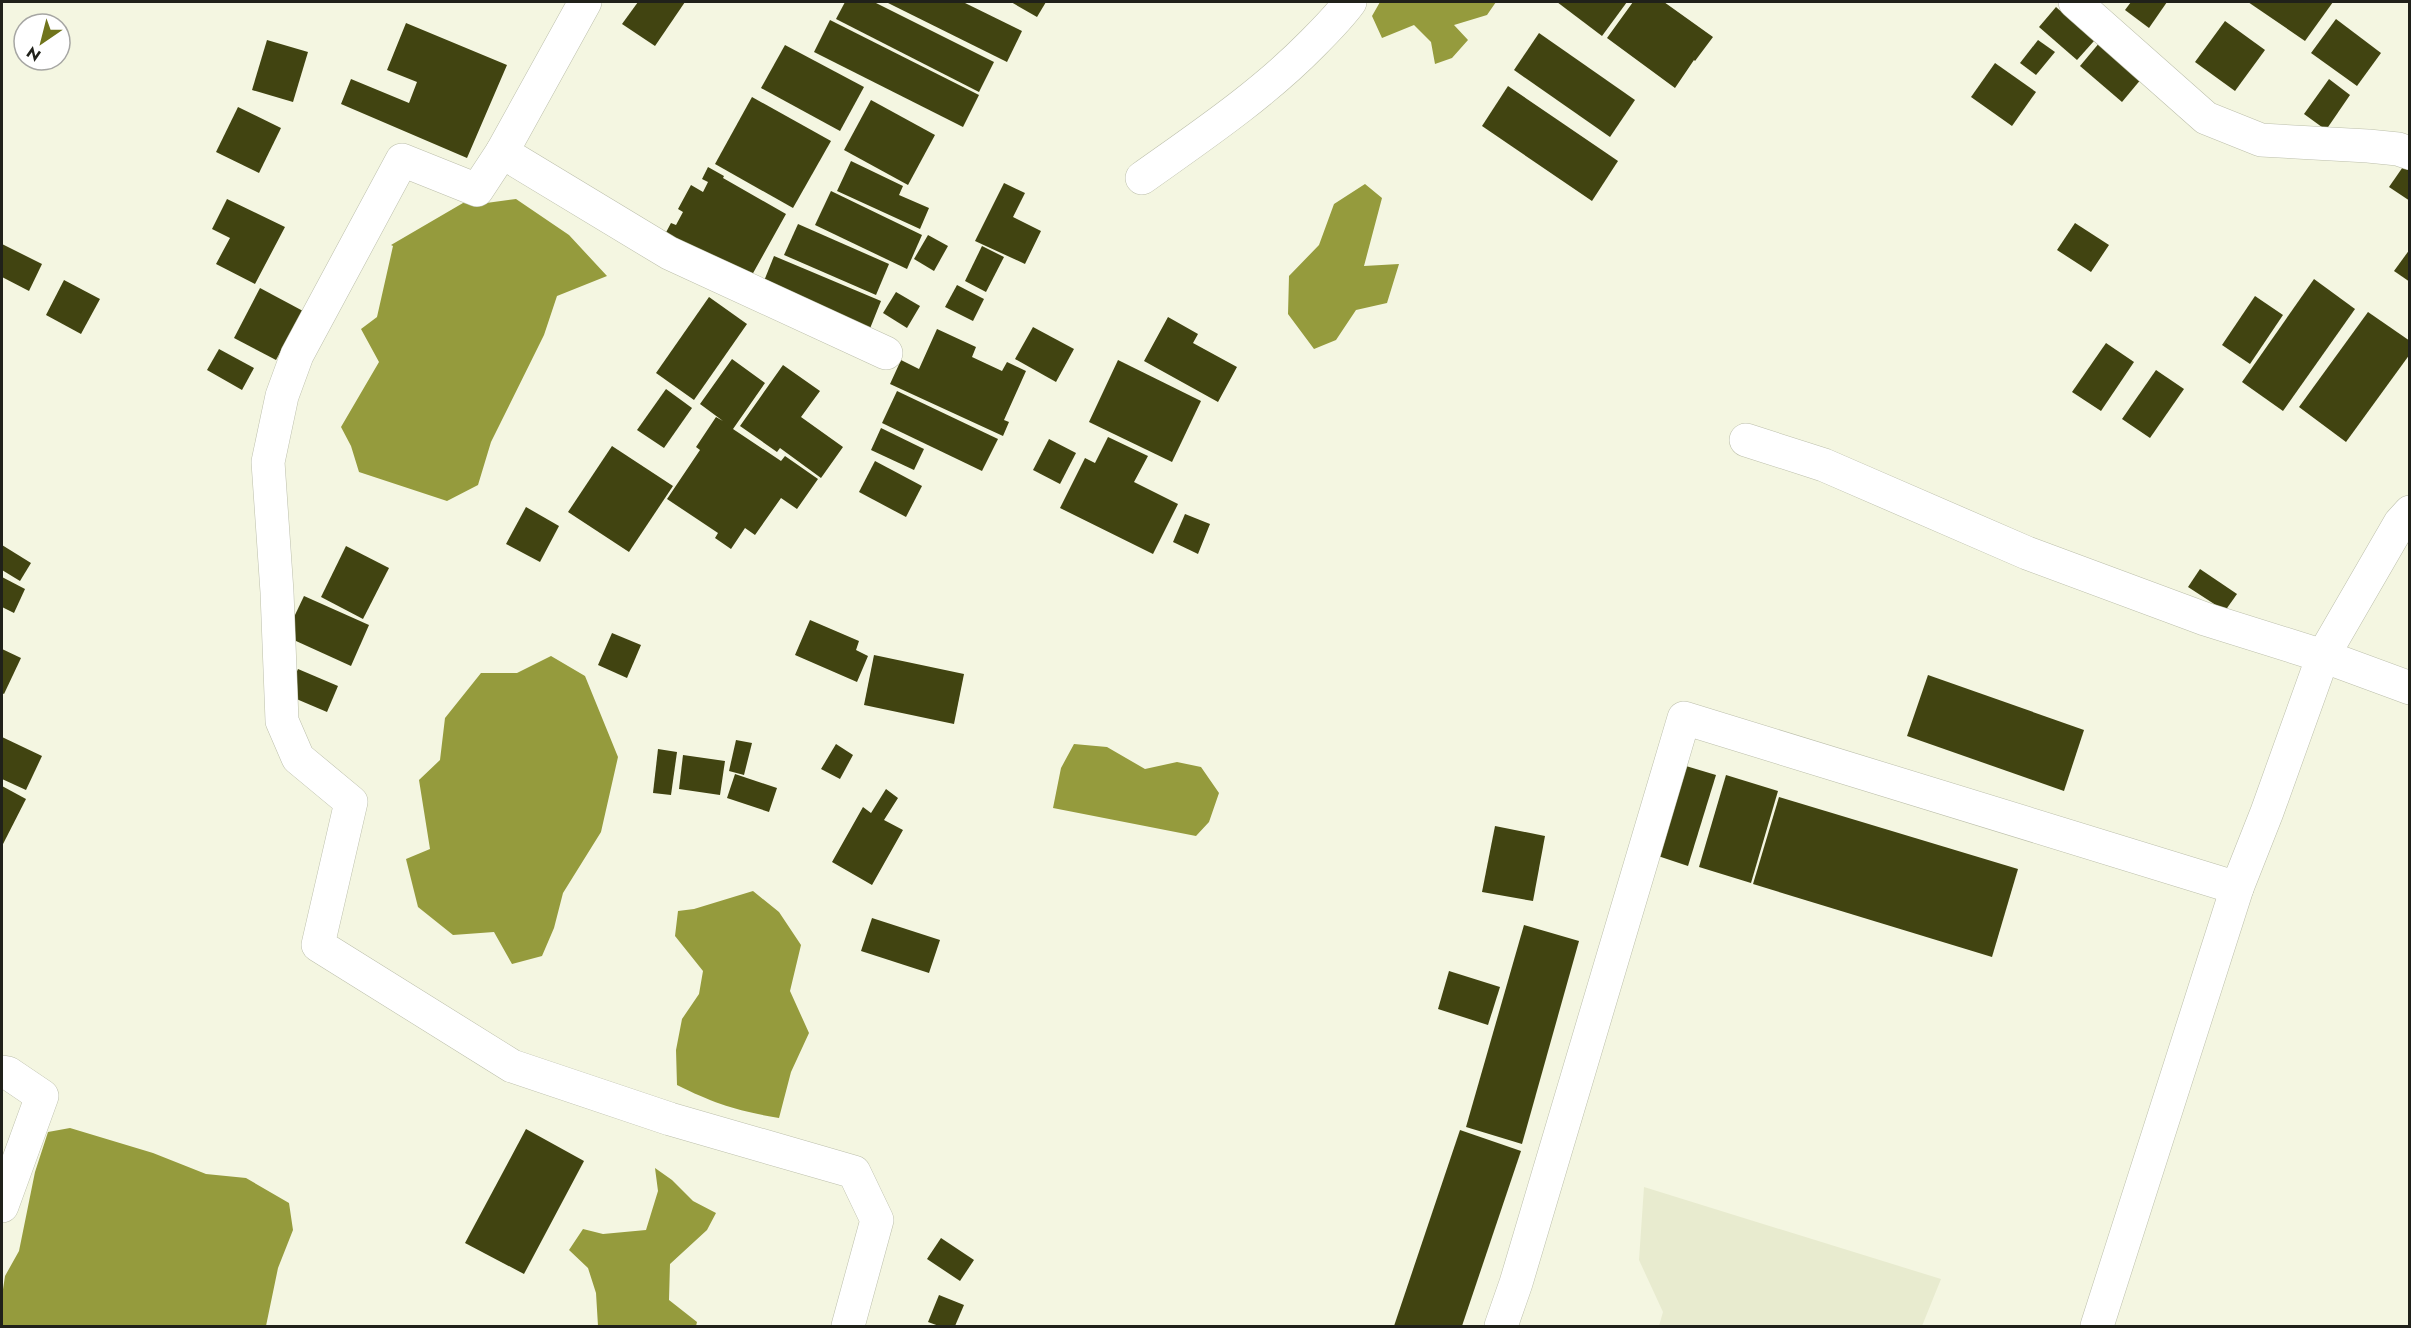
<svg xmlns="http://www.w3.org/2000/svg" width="2411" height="1328" viewBox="0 0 2411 1328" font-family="Jost,sans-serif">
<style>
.built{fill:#e8ebcf}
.water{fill:#959b3d}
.building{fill:#414411}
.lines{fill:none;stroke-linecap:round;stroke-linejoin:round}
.minor-casing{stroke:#bcbfab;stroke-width:34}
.minor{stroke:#fff;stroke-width:33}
</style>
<rect width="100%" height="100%" fill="#f4f6e1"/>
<!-- built -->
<path class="built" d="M1644 1187 1941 1279 1922 1326H1659L1663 1312 1639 1260Z"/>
<!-- water -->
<g class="water">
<path d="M1380 2H1496L1487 15 1454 25 1468 40 1452 58 1435 64 1431 42 1414 25 1382 38 1372 16Z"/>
<path d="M1365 184 1382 198 1364 266 1399 264 1387 303 1356 310 1336 340 1314 349 1288 314 1289 276 1319 245 1334 204Z"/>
<path d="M516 199 569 235 607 276 557 296 544 335 491 442 478 485 447 501 359 472 351 446 341 427 379 362 361 329 377 317 393 246 391 245 463 203 479 204Z"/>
<path d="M551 656 585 676 618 757 601 832 563 893 554 928 542 956 512 964 494 932 453 935 418 907 406 859 430 849 419 780 440 760 445 718 481 673H517Z"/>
<path d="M1074 744 1107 747 1145 769 1177 762 1201 767 1219 793 1209 822 1196 836 1053 808 1061 768Z"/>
<path d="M753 891 779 912 801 945 790 991 809 1033 791 1072 779 1118C738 1111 715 1104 677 1085L676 1050 682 1019 699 994 703 971 675 936 678 911 694 909Z"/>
<path d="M70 1128 153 1153 206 1174 246 1178 289 1203 293 1230 278 1268 266 1326H2V1296L5 1276 19 1251 35 1172 48 1132Z"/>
<path d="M655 1168 672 1180 693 1201 716 1213 707 1230 670 1264 669 1300 697 1322 696 1326H598L596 1293 588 1268 569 1250 583 1229 603 1234 646 1230 658 1191Z"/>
</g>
<!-- building -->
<g class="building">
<path d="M638 2H685L655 46 622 24Z"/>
<path d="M845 2H874L994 62 979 92 836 19Z"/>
<path d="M886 2H963L1022 31 1007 62Z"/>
<path d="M1011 2H1046L1037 17Z"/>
<path d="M1557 2H1627L1602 36Z"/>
<path d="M1633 2H1664L1713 37 1695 61 1694 60 1675 88 1607 38Z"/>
<path d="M2131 2H2167L2149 28 2125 10Z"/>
<path d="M2248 2H2333L2305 41Z"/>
<path d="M2056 7 2094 41 2077 60 2039 27Z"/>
<path d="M2336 19 2381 53 2357 86 2311 53Z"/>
<path d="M830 20 979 95 963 127 814 52Z"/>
<path d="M2225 21 2265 50 2235 91 2195 62Z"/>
<path d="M406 23 507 65 467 158 341 104 351 79 409 103 417 82 387 70Z"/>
<path d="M1539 33 1635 100 1610 137 1514 70Z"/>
<path d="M267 40 308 52 293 102 252 90Z"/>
<path d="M2038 40 2055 52 2036 75 2020 63Z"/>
<path d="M2100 42 2142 78 2122 102 2080 66Z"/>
<path d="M785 45 864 87 840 131 761 88Z"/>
<path d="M1995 63 2036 92 2012 126 1971 97Z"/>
<path d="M2329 79 2350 95 2326 130 2304 114Z"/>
<path d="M1508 86 1618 161 1592 201 1482 126Z"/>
<path d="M752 97 831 141 793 208 715 164Z"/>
<path d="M871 100 935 135 908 185 844 150Z"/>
<path d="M238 107 281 128 259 173 216 152Z"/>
<path d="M851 161 903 186 899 195 929 208 920 229 837 191Z"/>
<path d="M2407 161 2410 162V201L2389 187Z"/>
<path d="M708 167 724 176 723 178 786 214 747 284 663 238 671 223 676 225 683 212 678 209 691 185 703 192 708 182 702 179Z"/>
<path d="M1004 183 1025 193 1013 217 1041 231 1025 264 975 241Z"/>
<path d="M831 191 922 235 907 269 815 225Z"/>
<path d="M227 199 285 227 255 284 216 264 230 238 212 229Z"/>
<path d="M2075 223 2109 245 2091 272 2057 250Z"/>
<path d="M798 224 889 264 876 295 784 255Z"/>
<path d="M928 235 948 246 934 271 914 259Z"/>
<path d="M2 244 42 264 29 291 2 277Z"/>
<path d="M982 246 1004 257 986 292 965 281Z"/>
<path d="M2410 249V282L2394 271Z"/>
<path d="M774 256 881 301 869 331 762 286Z"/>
<path d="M2314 279 2355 309 2283 411 2242 382Z"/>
<path d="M64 280 100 299 81 334 46 315Z"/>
<path d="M957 285 984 299 973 321 945 307Z"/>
<path d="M260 288 303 311 276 360 234 338Z"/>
<path d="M896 292 920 306 907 328 883 313Z"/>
<path d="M2255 296 2283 315 2250 364 2222 345Z"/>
<path d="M709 297 747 324 694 400 656 373Z"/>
<path d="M2368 312 2410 341V354L2346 442 2299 407Z"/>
<path d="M1168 317 1198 334 1193 343 1237 367 1218 402 1144 361Z"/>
<path d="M1033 327 1074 349 1056 382 1015 359Z"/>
<path d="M937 329 976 347 972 357 1002 371 1007 362 1026 371 1004 420 1009 422 1003 436 890 384 901 360 919 369Z"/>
<path d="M2106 343 2134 362 2101 411 2072 392Z"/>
<path d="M219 349 254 368 242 390 207 370Z"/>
<path d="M732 359 765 383 733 429 781 461 785 456 818 479 797 509 781 498 755 535 745 528 731 549 715 538 718 533 667 499 700 450 696 447 716 417 723 421 700 404Z"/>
<path d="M1118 360 1201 401 1172 462 1089 422Z"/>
<path d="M783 365 820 391 801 417 843 447 821 478 780 448 777 452 740 426Z"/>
<path d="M2156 370 2184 389 2150 438 2122 419Z"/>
<path d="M666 389 692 408 664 448 637 430Z"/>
<path d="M897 391 998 439 982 471 882 423Z"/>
<path d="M881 428 924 449 914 470 871 450Z"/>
<path d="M1108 437 1148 456 1134 482 1178 504 1153 554 1060 508 1085 458 1095 463Z"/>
<path d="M1049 439 1076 453 1060 484 1033 470Z"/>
<path d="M612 446 673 486 629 552 568 512Z"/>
<path d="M875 461 922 486 906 517 859 492Z"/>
<path d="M526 507 559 526 540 562 506 544Z"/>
<path d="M1185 514 1210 524 1198 554 1173 542Z"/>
<path d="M2 545 31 563 20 581 2 570Z"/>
<path d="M346 546 389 568 363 619 321 597Z"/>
<path d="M2200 569 2237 594 2225 611 2188 587Z"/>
<path d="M2 577 25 589 14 613 2 607Z"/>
<path d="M304 596 369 625 351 666 285 636Z"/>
<path d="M810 620 859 641 856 650 868 656 857 682 795 655Z"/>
<path d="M612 633 641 645 627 678 598 665Z"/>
<path d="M2 649 21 658 4 694 2 693Z"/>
<path d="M874 655 964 674 954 724 864 705Z"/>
<path d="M298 669 338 686 327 712 287 695Z"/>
<path d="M1928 675 2084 730 2064 791 1907 736Z"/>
<path d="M2 737 42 756 26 790 2 779Z"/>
<path d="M736 740 752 743 744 775 729 771Z"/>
<path d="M836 744 853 755 840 779 821 769Z"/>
<path d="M658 749 677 752 671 795 653 793Z"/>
<path d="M683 755 725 761 720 795 679 789Z"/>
<path d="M1686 766 1716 775 1688 866 1658 856Z"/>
<path d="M735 774 777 788 769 812 727 798Z"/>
<path d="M1726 775 1778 791 1751 883 1699 867Z"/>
<path d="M2 786 26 799 2 846Z"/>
<path d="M886 789 898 798 884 820 903 830 872 885 832 862 863 807 871 813Z"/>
<path d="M1779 797 2018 869 1992 957 1753 884Z"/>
<path d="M1495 826 1545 836 1533 901 1482 892Z"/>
<path d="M872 918 940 940 929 973 861 951Z"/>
<path d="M1524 925 1579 941 1522 1144 1466 1127Z"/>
<path d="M1449 971 1500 987 1488 1025 1438 1009Z"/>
<path d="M526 1129 584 1161 524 1274 465 1243Z"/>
<path d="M1460 1130 1521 1151 1462 1326H1394Z"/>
<path d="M941 1238 974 1260 960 1281 927 1259Z"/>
<path d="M939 1295 964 1305 955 1326H939L928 1322Z"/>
</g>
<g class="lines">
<!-- minor casing -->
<g class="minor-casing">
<g id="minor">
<path d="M585 2 502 152 669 253 886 353"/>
<path d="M2075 2 2206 118 2261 140 2368 146 2398 149 2410 153"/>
<path d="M502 152 477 190 402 160 297 355 282 396 268 462 277 592 282 721 298 758 351 802 318 945 512 1066 670 1119 854 1172 877 1220 848 1326"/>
<path d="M1142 178C1201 136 1262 95 1313 43 1326 30 1339 17 1350 2"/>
<path d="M1746 440 1824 465 2027 553 2205 619 2323 656 2410 688"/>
<path d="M2 1072 8 1073 42 1096 2 1206"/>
<path d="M1501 1326 1516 1283 1684 718 2237 888 2267 812 2323 656 2400 523 2410 512"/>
<path d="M2097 1326 2237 888"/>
</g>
</g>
<!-- minor -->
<use href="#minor" class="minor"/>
</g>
<!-- border -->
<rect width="2411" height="1328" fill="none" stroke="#20211a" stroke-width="6"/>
<!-- north arrow -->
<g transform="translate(42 42) rotate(215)"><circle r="28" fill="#ffffff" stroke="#a6a6a3" stroke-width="1.5"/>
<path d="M0-4.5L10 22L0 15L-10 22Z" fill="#70741b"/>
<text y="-9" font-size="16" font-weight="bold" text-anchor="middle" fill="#20211a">N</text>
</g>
</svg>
